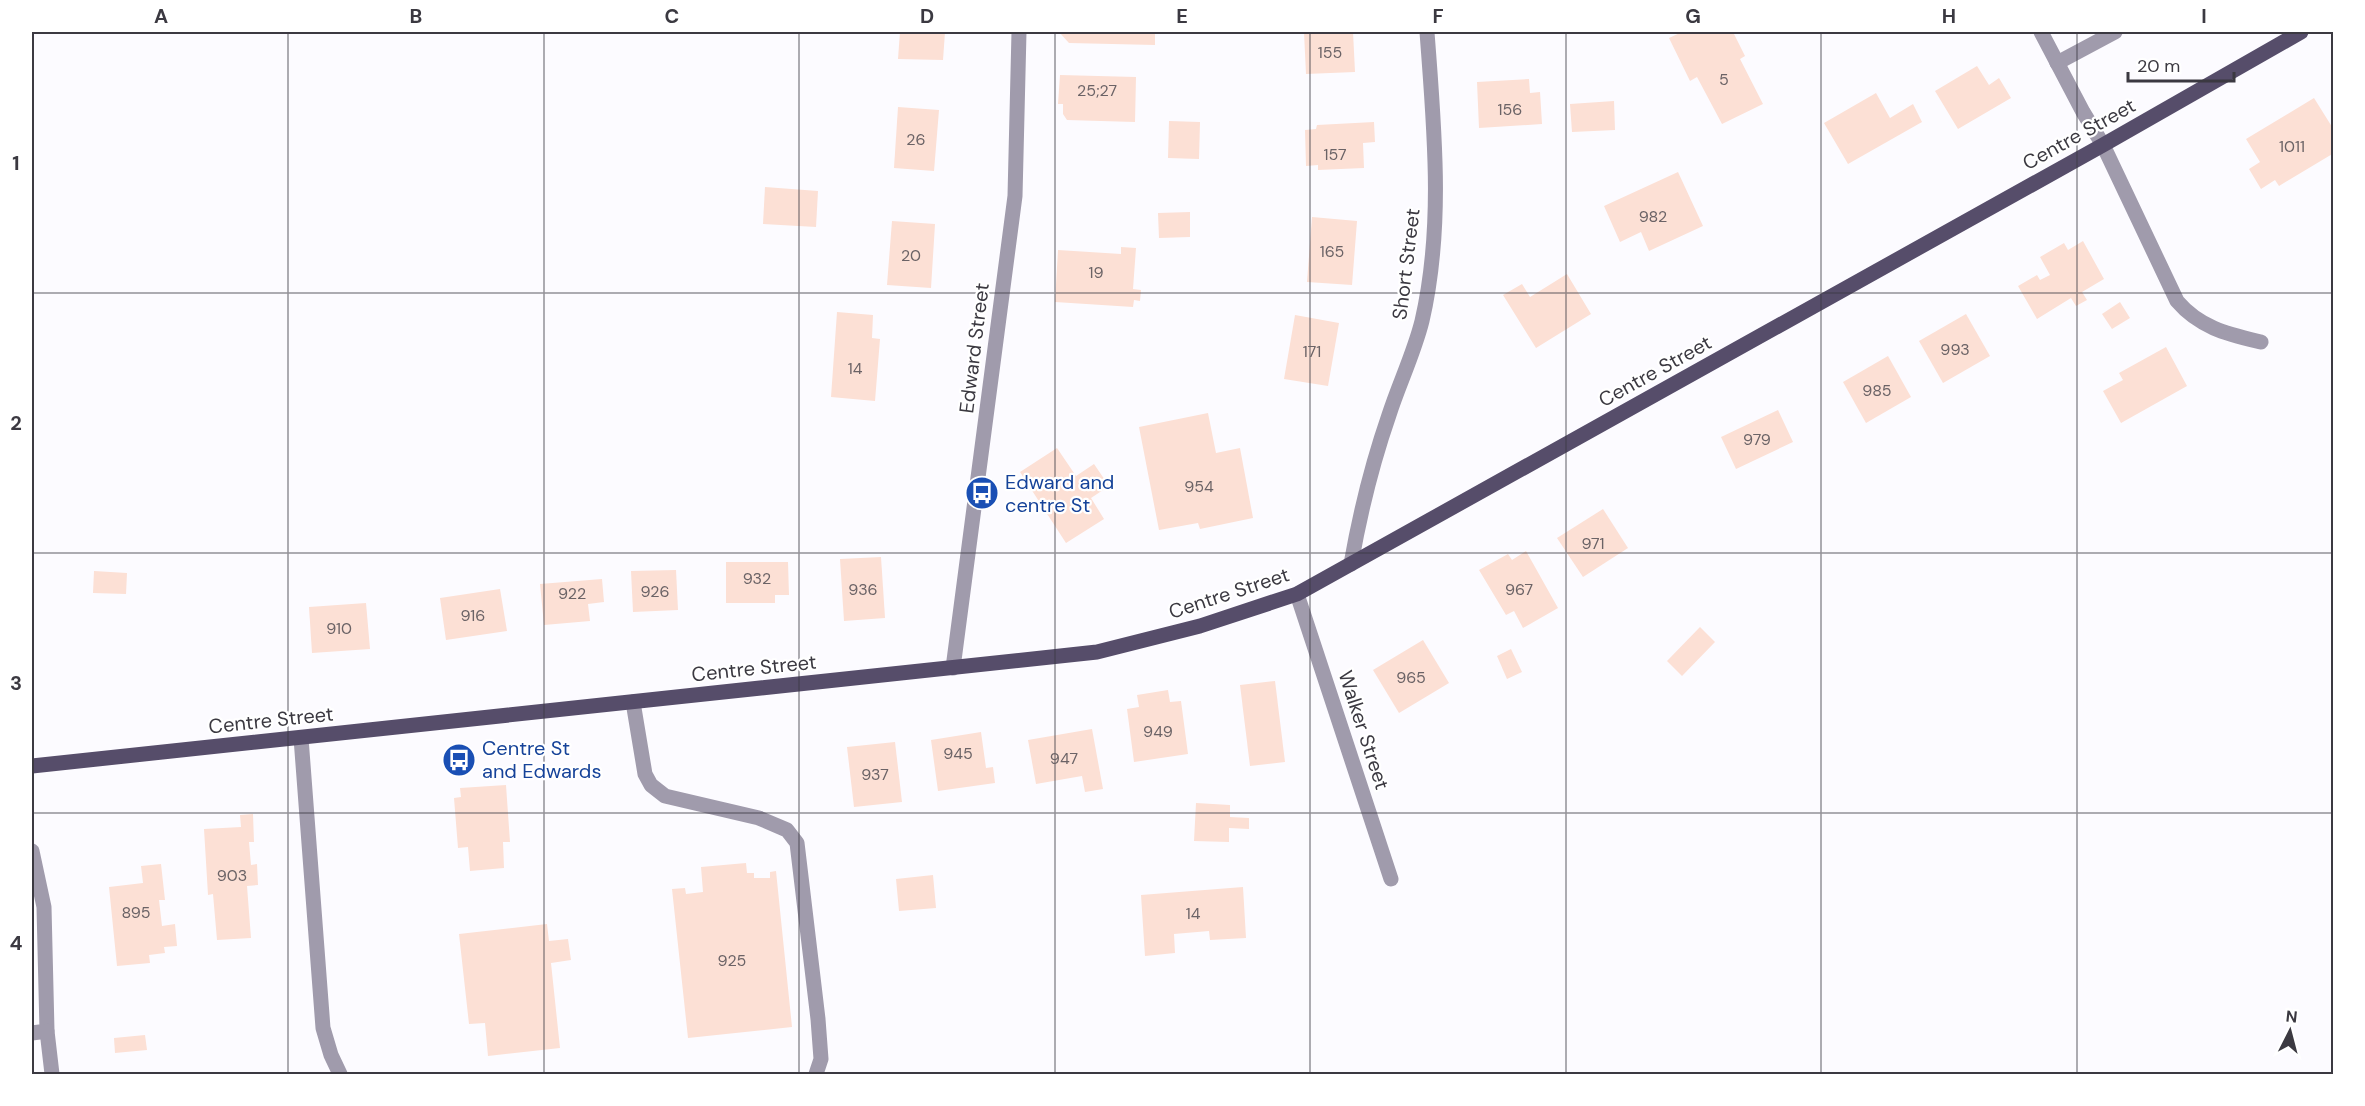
<svg xmlns="http://www.w3.org/2000/svg" width="2365" height="1106" viewBox="0 0 2365 1106" font-family="'DM Sans',sans-serif">
<style>
.building{fill:#fce0d5}
.lines{fill:none;stroke-linecap:round;stroke-linejoin:round}
.minor{stroke:#a09bac;stroke-width:15}
.major{stroke:#564d6a;stroke-width:15}
.grid{fill:none;stroke:#3b3941;stroke-width:1.5;stroke-opacity:0.55}
.labels{text-anchor:middle;stroke-width:4.5;stroke-linejoin:round;paint-order:stroke}
.number-label{font-size:16px;fill:#6b6366}
.street-label{font-size:20px;fill:#3b3941;stroke:#fff}
.transit-label{font-size:20px;fill:#164399;stroke:#fff;text-anchor:start}
.neatline{fill:none;stroke:#3b3941;stroke-width:2}
.grid-label{font-size:20px;text-anchor:middle;font-weight:bold;fill:#3b3941}
</style>
<rect width="100%" height="100%" fill="#fcfbff"/>
<!-- building -->
<g class="building">
<path d="M900 32H945L943 60 898 59Z"/>
<path d="M1059 32H1155V45L1069 43Z"/>
<path d="M1304 32H1353L1355 72 1306 74Z"/>
<path d="M1682 32H1733L1745 56 1740 59 1763 104 1722 124 1697 77 1690 81 1669 38Z"/>
<path d="M1977 66 1989 85 1999 78 2011 98 1958 129 1935 91Z"/>
<path d="M1060 75 1136 77 1135 122 1067 120 1063 114V104H1058Z"/>
<path d="M1529 79 1530 93 1540 92 1542 124 1479 128 1477 82Z"/>
<path d="M1876 93 1890 118 1913 104 1922 122 1848 164 1824 123Z"/>
<path d="M2314 98 2334 130V153L2279 186 2275 180 2261 189 2249 169 2260 162 2246 139Z"/>
<path d="M1614 101 1615 130 1572 132 1570 104Z"/>
<path d="M898 107 939 110 934 171 894 168Z"/>
<path d="M1169 121 1200 122 1199 159 1168 158Z"/>
<path d="M1374 122 1375 142 1363 143 1364 168 1318 170V165L1306 166 1305 130 1316 129 1317 125Z"/>
<path d="M1678 172 1703 226 1649 251 1641 232 1620 242 1604 206Z"/>
<path d="M765 187 818 191 816 227 763 224Z"/>
<path d="M1190 212V237L1159 238 1158 213Z"/>
<path d="M1312 217 1357 221 1352 285 1307 282Z"/>
<path d="M892 221 935 224 931 288 887 285Z"/>
<path d="M2083 241 2104 279 2082 292 2087 300 2076 306 2071 298 2037 319 2018 286 2037 275 2040 280 2050 275 2040 257 2064 243 2068 250Z"/>
<path d="M1121 247 1136 248 1133 289 1141 290 1140 301 1134 300 1133 307 1055 302 1058 250 1121 254Z"/>
<path d="M1567 274 1591 314 1536 348 1503 295 1522 284 1530 297Z"/>
<path d="M2120 302 2130 318 2112 329 2102 314Z"/>
<path d="M837 312 873 315 872 338 880 339 875 401 831 397Z"/>
<path d="M1966 314 1990 356 1943 383 1919 341Z"/>
<path d="M1295 315 1339 323 1328 386 1284 379Z"/>
<path d="M2166 347 2187 386 2121 423 2103 391 2123 380 2119 373Z"/>
<path d="M1888 356 1911 397 1866 423 1843 382Z"/>
<path d="M1778 410 1793 442 1736 469 1721 437Z"/>
<path d="M1208 413 1216 453 1240 448 1253 518 1200 529 1198 523 1159 530 1139 427Z"/>
<path d="M1057 448 1076 476 1094 464 1109 486 1091 498 1104 519 1066 543 1020 472Z"/>
<path d="M1603 509 1628 548 1583 577 1557 538Z"/>
<path d="M1526 551 1558 608 1523 628 1514 611 1506 615 1479 570 1508 554 1512 560Z"/>
<path d="M881 557 885 618 844 621 840 559Z"/>
<path d="M726 562H788L789 595H775V603H726Z"/>
<path d="M676 570 678 610 633 612 631 571Z"/>
<path d="M94 571 127 573 126 594 93 593Z"/>
<path d="M602 579 604 602 588 604 590 621 544 625 540 584Z"/>
<path d="M500 589 507 631 446 640 440 598Z"/>
<path d="M366 603 370 649 312 653 309 607Z"/>
<path d="M1700 627 1715 642 1682 676 1667 661Z"/>
<path d="M1423 640 1449 683 1399 713 1373 670Z"/>
<path d="M1511 649 1522 672 1507 679 1497 656Z"/>
<path d="M1275 681 1285 762 1250 766 1240 685Z"/>
<path d="M1168 690 1170 702 1181 701 1188 754 1134 762 1127 709 1139 707 1137 695Z"/>
<path d="M1092 729 1103 789 1085 792 1082 776 1036 784 1028 740Z"/>
<path d="M981 732 986 768 993 767 995 783 938 791 931 740Z"/>
<path d="M895 742 902 802 854 807 847 747Z"/>
<path d="M506 785 510 842H503L504 868 470 871 468 847 458 848 454 798 461 797 460 788Z"/>
<path d="M1196 803 1230 805V817L1249 818V829L1229 828V842L1194 841Z"/>
<path d="M253 814 254 842H249L251 865 257 864 258 885 247 886 251 938 217 940 213 894 208 895 204 829 241 827 240 815Z"/>
<path d="M746 863 747 873H754V878H770V872L776 871 792 1027 688 1038 672 889 685 888 686 894 703 892 701 867Z"/>
<path d="M161 864 165 900H159L162 926 175 924 177 946 164 947 165 953 149 955 150 963 117 966 109 887 143 883 141 866Z"/>
<path d="M933 875 936 908 899 911 896 879Z"/>
<path d="M1243 887 1246 938 1210 940 1209 931 1174 934 1175 953 1145 956 1141 895Z"/>
<path d="M547 924 549 941 568 939 571 960 551 963 560 1048 488 1056 485 1023 469 1024 459 934Z"/>
<path d="M145 1035 147 1050 115 1053 114 1038Z"/>
</g>
<g class="lines">
<!-- minor -->
<g class="minor">
<path d="M2041 32 2083 112 2103 145 2177 301C2200 328 2228 334 2261 342"/>
<path d="M2057 63 2115 32"/>
<path d="M1351 564C1360 513 1372 464 1389 415 1399 384 1414 353 1422 321 1444 226 1434 127 1427 32"/>
<path d="M1297 594 1391 879"/>
<path d="M953 668 1015 196 1019 32"/>
<path d="M633 702 645 774 651 785 665 796 759 818 787 830 797 843 818 1019 821 1059 816 1074"/>
<path d="M301 738 323 1028 331 1055 340 1074"/>
<path d="M32 851 44 907 47 1031 32 1033"/>
<path d="M47 1031 52 1074"/>
</g>
<!-- major -->
<path class="major" d="M32 766 1097 652 1200 626 1297 594 2103 145 2301 32"/>
</g>
<!-- grid -->
<path class="grid" d="M288 32V1074M544 32V1074M799 32V1074M1055 32V1074M1310 32V1074M1566 32V1074M1821 32V1074M2077 32V1074M32 293H2334M32 553H2334M32 813H2334"/>
<!-- icons -->
<defs>
<g id="bus-disc" transform="scale(1.725)"><circle r="9.5" fill="#1a4fb4" stroke="#fff"/><path d="M-5-6H5V4H4V6H2V4H-2V6H-4V4H-5ZM-3.5-4V0h7V-4ZM-3.5 1.2v1.5H-2V1.2ZM2 1.2v1.5H3.5V1.2Z" fill="#fff"/></g>
</defs>
<g fill-rule="evenodd">
<use href="#bus-disc" x="982" y="493"/>
<use href="#bus-disc" x="459" y="760"/>
</g>
<g class="labels">
<!-- number labels -->
<g class="number-label">
<text x="1330" y="58">155</text>
<text x="1724" y="85">5</text>
<text x="1097" y="96">25;27</text>
<text x="1510" y="115">156</text>
<text x="916" y="145">26</text>
<text x="2292" y="152">1011</text>
<text x="1335" y="160">157</text>
<text x="1653" y="222">982</text>
<text x="1332" y="257">165</text>
<text x="911" y="261">20</text>
<text x="1096" y="278">19</text>
<text x="1955" y="355">993</text>
<text x="1312" y="357">171</text>
<text x="855" y="374">14</text>
<text x="1877" y="396">985</text>
<text x="1757" y="445">979</text>
<text x="1199" y="492">954</text>
<text x="1593" y="549">971</text>
<text x="757" y="584">932</text>
<text x="863" y="595">936</text>
<text x="1519" y="595">967</text>
<text x="655" y="597">926</text>
<text x="572" y="599">922</text>
<text x="473" y="621">916</text>
<text x="339" y="634">910</text>
<text x="1411" y="683">965</text>
<text x="1158" y="737">949</text>
<text x="958" y="759">945</text>
<text x="1064" y="764">947</text>
<text x="875" y="780">937</text>
<text x="232" y="881">903</text>
<text x="136" y="918">895</text>
<text x="1193" y="919">14</text>
<text x="732" y="966">925</text>
</g>
<!-- street labels -->
<g class="street-label">
<text transform="translate(2079 134) rotate(-29)" y="7">Centre Street</text>
<text transform="translate(1406 264) rotate(-83)" y="7">Short Street</text>
<text transform="translate(974 348) rotate(-83)" y="7">Edward Street</text>
<text transform="translate(1655 371) rotate(-29)" y="7">Centre Street</text>
<text transform="translate(1229 593) rotate(-18)" y="7">Centre Street</text>
<text transform="translate(754 668) rotate(-6)" y="7">Centre Street</text>
<text transform="translate(271 720) rotate(-6)" y="7">Centre Street</text>
<text transform="translate(1364 730) rotate(72)" y="7">Walker Street</text>
</g>
<!-- transit labels -->
<g class="transit-label">
<text x="1005" y="489">Edward and<tspan x="1005" dy="23">centre St</tspan></text>
<text x="482" y="755">Centre St<tspan x="482" dy="23">and Edwards</tspan></text>
</g>
</g>
<!-- border -->
<rect width="2365" height="1106" fill="none" stroke="#ffffff" stroke-width="66"/>
<!-- north arrow -->
<g transform="translate(2290 1031) rotate(6)" stroke="#ffffff" stroke-width="4.5" paint-order="stroke">
<path d="M0-4.5L10 22L0 15L-10 22Z" fill="#3b3941"/>
<text y="-9" font-size="16" font-weight="bold" text-anchor="middle" fill="#3b3941">N</text>
</g>
<!-- scale -->
<path d="M2128 72v9h106v-9" fill="none" stroke="#3b3941" stroke-width="3"/>
<text x="2137" y="72" font-size="18" fill="#3b3941" stroke="#ffffff" stroke-width="4.5" paint-order="stroke">20 m</text>
<rect x="33" y="33" width="2299" height="1040" class="neatline"/>
<g class="grid-label">
<text x="161" y="23">A</text>
<text x="416" y="23">B</text>
<text x="672" y="23">C</text>
<text x="927" y="23">D</text>
<text x="1182" y="23">E</text>
<text x="1438" y="23">F</text>
<text x="1693" y="23">G</text>
<text x="1949" y="23">H</text>
<text x="2204" y="23">I</text>
<text x="16" y="170">1</text>
<text x="16" y="430">2</text>
<text x="16" y="690">3</text>
<text x="16" y="950">4</text>
</g>
</svg>
